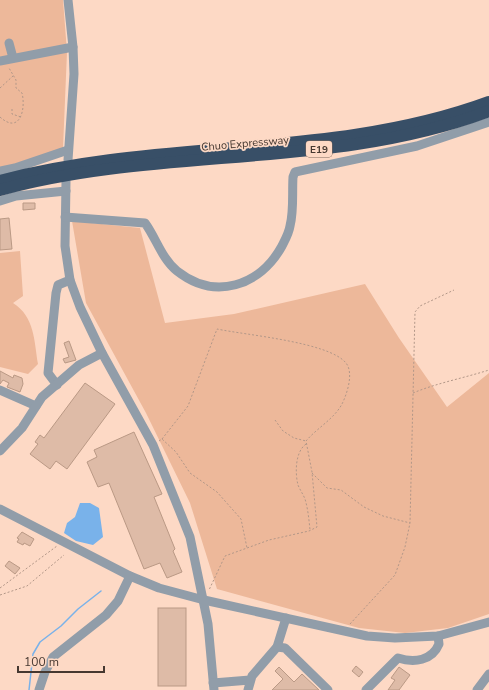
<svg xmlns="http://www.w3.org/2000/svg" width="489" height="690" viewBox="0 0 489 690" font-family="'Nunito Sans',sans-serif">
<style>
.green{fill:#edb89a}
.water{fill:#79b2ea}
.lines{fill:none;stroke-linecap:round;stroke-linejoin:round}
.stream{stroke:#79b2ea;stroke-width:1.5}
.building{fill:#debba7;stroke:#ba9985}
.path{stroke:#b29788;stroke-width:1;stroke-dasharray:2 2;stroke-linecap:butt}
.minor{stroke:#919da9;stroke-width:9}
.highway{stroke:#384f67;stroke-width:12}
.labels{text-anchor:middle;stroke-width:3.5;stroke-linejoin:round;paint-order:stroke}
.shield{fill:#fdd9c5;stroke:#7d685d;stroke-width:1}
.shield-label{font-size:10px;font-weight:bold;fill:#463830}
.street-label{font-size:11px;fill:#463830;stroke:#fdd9c5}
</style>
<rect width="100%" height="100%" fill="#fdd9c5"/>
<!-- green -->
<g class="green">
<path d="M0 0H63L67 52 63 148 0 169Z"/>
<path d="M72 221 140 228 165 323 234 314 365 284 399 338 447 407 489 373V614L448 628 405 633 359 628 217 589 190 503 146 413 86 303Z"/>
<path d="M20 251 23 296 13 303C35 317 34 341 38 364L28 374 0 367V253Z"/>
</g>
<!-- water -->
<path class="water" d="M80 503H90L99 508 103 537 93 545 76 541 64 533 67 523 75 517Z"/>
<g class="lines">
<!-- stream -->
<path class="stream" d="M29 690 33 654 40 642 61 626 78 609 101 591"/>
</g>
<!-- building -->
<g class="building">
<path d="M23 203H35V209L23 210Z"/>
<path d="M9 218 12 249 0 250V219Z"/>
<path d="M69 341 76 360 65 363 63 359 69 357 64 343Z"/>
<path d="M0 371 13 378 14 375 22 378 23 384 20 392 7 387 9 383 3 380 0 384Z"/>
<path d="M85 383 115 404 67 469 56 461 50 469 30 454 38 444 35 442 40 435 44 438Z"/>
<path d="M134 432 162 494 154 497 175 549 173 551 182 572 167 578 160 563 144 569 109 483 98 487 87 462 97 457 94 450Z"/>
<path d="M22 532 34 539 30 546 24 543 23 545 17 542 19 539 17 538Z"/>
<path d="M9 561 20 568 15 574 5 566Z"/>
<rect x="158" y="608" width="28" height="78"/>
<path d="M356 666 363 672 359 677 352 671Z"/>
<path d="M279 667 294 682 302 674 319 690H272L283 679 275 671Z"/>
<path d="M399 667 410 675 399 690H388L395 680 391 678Z"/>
</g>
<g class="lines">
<!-- path -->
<g class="path">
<path d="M0 88 13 76"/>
<path d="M12 109V114L21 117"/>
<path d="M0 117C20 135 26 109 22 93L16 88V80L9 68"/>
<path d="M413 393C437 383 464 378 489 370"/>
<path d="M275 420 283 431 294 438 306 441"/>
<path d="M162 439 188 406 217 329C245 335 329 342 346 363 354 373 347 394 342 404 334 419 317 428 306 441L312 472 317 527 309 531 269 540 225 556 209 590"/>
<path d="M159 441 162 439 176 452 190 473 217 492 241 519 247 548"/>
<path d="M306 444C295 452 295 473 298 485 300 490 303 494 305 499 308 509 309 520 310 530"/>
<path d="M312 473 327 488 341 490 364 507 383 516 410 523"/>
<path d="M0 588 57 546"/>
<path d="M0 595 27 586 64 555"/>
<path d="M350 624 395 575 405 547 410 523 415 312 420 306 454 290"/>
</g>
<!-- minor -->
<g class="minor">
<path d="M9 43 13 58"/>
<path d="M0 61 73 47"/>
<path d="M68 160 74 74 73 47 68 0"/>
<path d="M0 171 15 168 68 150"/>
<path d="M66 181 65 246 70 280 80 307 102 353 153 445 190 537 208 624 214 690"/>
<path d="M0 201 16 196 66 191"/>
<path d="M65 217 145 223C156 238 162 259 177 271 215 301 260 286 282 246 285 240 289 233 290 226 294 211 292 193 293 177L295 172 417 146 489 122"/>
<path d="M57 385 48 373 56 293 58 285 70 280"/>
<path d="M0 390 36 406"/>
<path d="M0 451 22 428 42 397 79 365 102 353"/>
<path d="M0 509 130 576 159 588 204 600 367 636 395 638 438 636 489 622"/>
<path d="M277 647 285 648 328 690"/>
<path d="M213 683 250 680"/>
<path d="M39 690 45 672 53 657 106 615 118 601 130 576"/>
<path d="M248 690 252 676 277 647 286 618"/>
<path d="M366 690 398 658C414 663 432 661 439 644L438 636"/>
<path d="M477 690 489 674"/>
</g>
<!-- highway -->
<g class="highway">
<path d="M0 181C160 138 332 160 489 102"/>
<path d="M0 190C160 146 332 170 489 111"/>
</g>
</g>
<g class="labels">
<!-- shield labels -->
<rect class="shield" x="306" y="141" width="26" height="16" rx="3"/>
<g class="shield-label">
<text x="319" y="153">E19</text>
</g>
<!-- street labels -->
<g class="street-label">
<text transform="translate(245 143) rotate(-5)" y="4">Chuo Expressway</text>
</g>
</g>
<!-- scale -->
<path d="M18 666v6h86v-6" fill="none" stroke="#463830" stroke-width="2"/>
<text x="24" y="666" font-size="12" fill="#463830" stroke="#fdd9c5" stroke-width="3" paint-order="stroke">100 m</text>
</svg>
